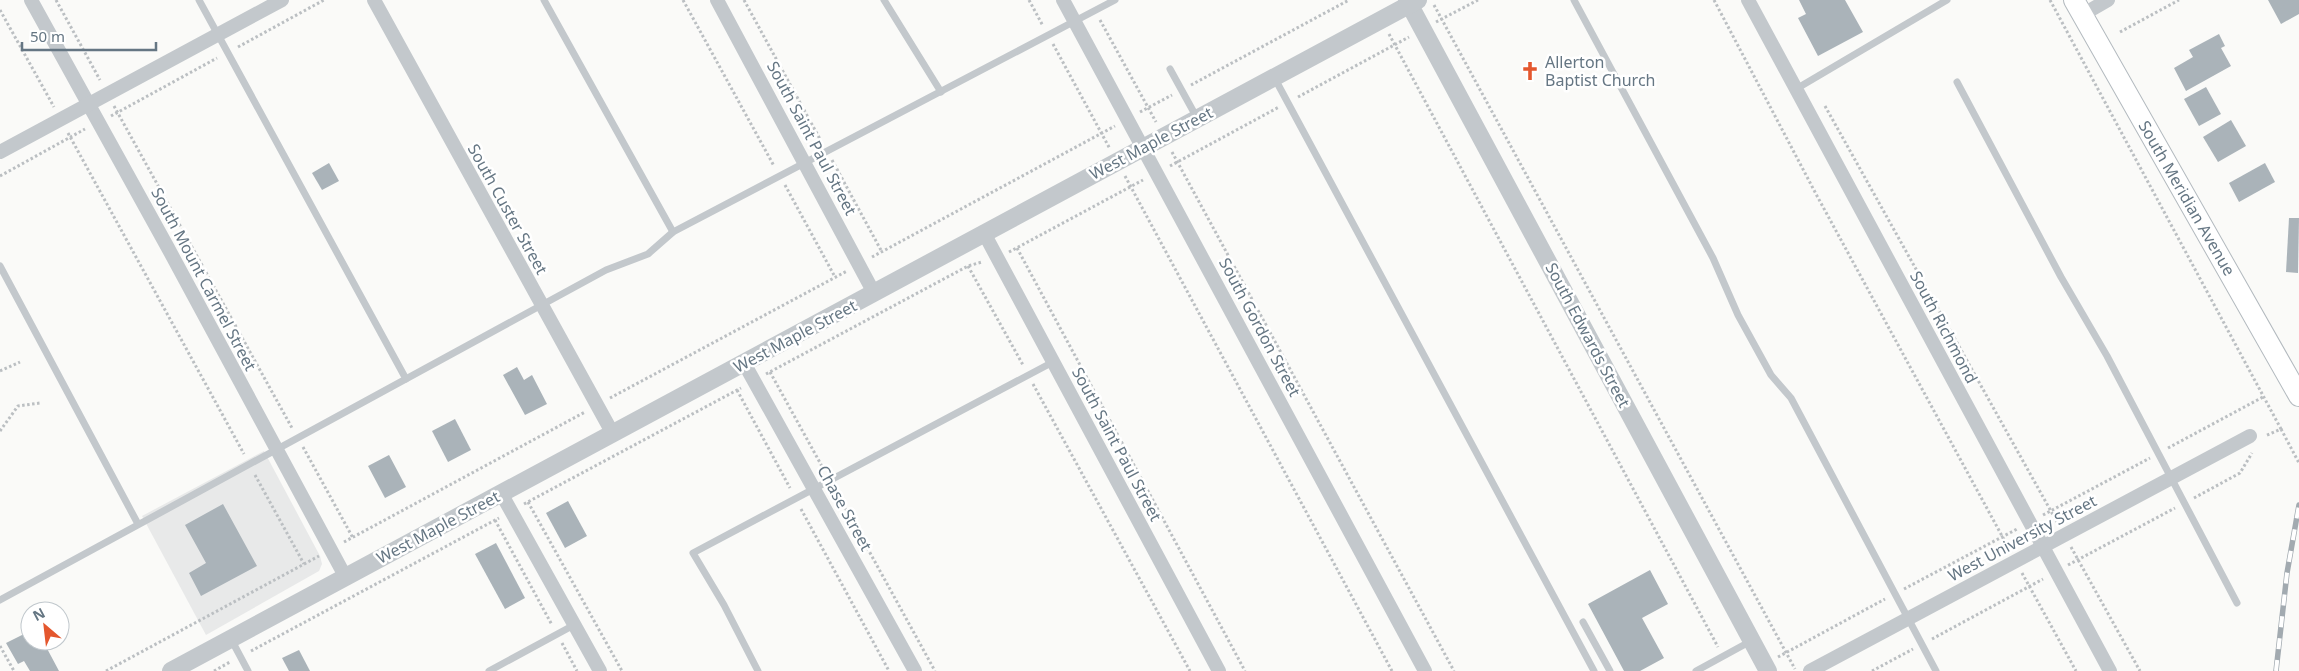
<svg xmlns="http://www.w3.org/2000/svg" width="2299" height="671" viewBox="0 0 2299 671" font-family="'Noto Sans',sans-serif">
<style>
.built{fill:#e8e9e9}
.building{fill:#aab3b9}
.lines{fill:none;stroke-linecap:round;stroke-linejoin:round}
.secondary-casing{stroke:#b3babf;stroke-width:22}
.path{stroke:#bbbfc2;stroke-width:3;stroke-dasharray:2.5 2.5;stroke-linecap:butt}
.service{stroke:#c3c8cc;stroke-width:7}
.minor{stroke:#c3c8cc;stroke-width:14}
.tertiary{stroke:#c3c8cc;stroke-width:18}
.secondary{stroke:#fff;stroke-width:20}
.rail-casing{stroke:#a2aab0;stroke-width:5.5}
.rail{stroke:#fff;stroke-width:4;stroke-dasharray:11;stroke-linecap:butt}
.labels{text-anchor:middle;stroke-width:5;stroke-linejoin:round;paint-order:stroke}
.poi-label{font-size:16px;fill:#657683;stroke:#fff;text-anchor:start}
.street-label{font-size:16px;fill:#657683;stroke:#fff}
</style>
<rect width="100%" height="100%" fill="#fafaf8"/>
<!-- built -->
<path class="built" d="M264 451 320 556 322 564 319 571 206 635 142 516Z"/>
<!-- building -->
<g class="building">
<path d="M1799 0H1845L1863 32 1818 56 1798 18 1806 14Z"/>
<path d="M2268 0H2299V14L2281 24Z"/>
<path d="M2219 34 2225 46 2221 48 2231 66 2186 91 2174 68 2193 57 2189 50Z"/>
<path d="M2206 87 2221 114 2199 126 2184 99Z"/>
<path d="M2231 120 2246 146 2218 162 2203 137Z"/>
<path d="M329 163 339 181 322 190 312 173Z"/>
<path d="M2265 163 2275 182 2239 202 2229 183Z"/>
<path d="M2289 218H2299L2298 273 2286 272Z"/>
<path d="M517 367 524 380 532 375 547 404 525 415 503 375Z"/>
<path d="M455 419 471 450 448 462 432 431Z"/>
<path d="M389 455 406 487 385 498 368 466Z"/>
<path d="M568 501 587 536 565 548 546 513Z"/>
<path d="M223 504 257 566 201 596 189 573 206 563 185 525Z"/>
<path d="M496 543 525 598 505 609 475 554Z"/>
<path d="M1650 570 1668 604 1642 618 1664 658 1640 671H1624L1588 604Z"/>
<path d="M30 631V641H43L59 671H30L24 661 18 664 6 643Z"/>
<path d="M299 650 310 671H289L282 658Z"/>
</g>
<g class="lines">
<!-- secondary casing -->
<g class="secondary-casing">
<path id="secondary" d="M2074 0 2299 396"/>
</g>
<!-- path -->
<g class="path">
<path d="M56 0 100 80"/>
<path d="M683 0 774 166"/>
<path d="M744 0 821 141"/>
<path d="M1029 0 1043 26"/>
<path d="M1714 0 1816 194 2008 547"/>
<path d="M2050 0 2281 429 2265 436"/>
<path d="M1434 5 1795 669"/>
<path d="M0 10 54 107"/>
<path d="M1100 20 1156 122"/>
<path d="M1436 22 1478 0"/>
<path d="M2120 32 2179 0"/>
<path d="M1389 34 1718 647"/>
<path d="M1053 44 1110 149"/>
<path d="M238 47 324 0"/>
<path d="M1191 85 1349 0"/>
<path d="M1298 97 1409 37"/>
<path d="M114 106 292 428"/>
<path d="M1825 106 2057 522"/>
<path d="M1140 112 1172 95"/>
<path d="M111 116 217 58"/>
<path d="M68 133 244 454"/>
<path d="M1172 152 1454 671"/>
<path d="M832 160 882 252"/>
<path d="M1170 166 1279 107"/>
<path d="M0 176 85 129"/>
<path d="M1125 176 1392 671"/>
<path d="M785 185 835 277"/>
<path d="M1017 248 1245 671"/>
<path d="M1009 252 1143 180"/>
<path d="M872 257 1115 126"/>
<path d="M968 266 1023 365"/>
<path d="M0 371 20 362"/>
<path d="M770 372 824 470"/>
<path d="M766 374 968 266 982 262"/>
<path d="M1033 384 1190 671"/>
<path d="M737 390 790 488"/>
<path d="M610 398 847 271"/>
<path d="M2281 429 2299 463"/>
<path d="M0 431 18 406 40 403"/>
<path d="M303 447 353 538"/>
<path d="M2168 448 2263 397"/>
<path d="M255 475 304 564"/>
<path d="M836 491 935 671"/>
<path d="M2194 498 2240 473 2252 453"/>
<path d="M528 502 622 671"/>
<path d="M524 504 741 388"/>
<path d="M801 509 889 671"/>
<path d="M2043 515 2150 458"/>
<path d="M495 520 552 625"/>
<path d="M344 542 585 412"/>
<path d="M2071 547 2140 671"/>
<path d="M2068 565 2175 508"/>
<path d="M2022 573 2076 671"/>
<path d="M1904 589 2017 529"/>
<path d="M1932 639 2043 579"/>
<path d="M562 643 577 671"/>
<path d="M0 646 14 671"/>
<path d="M251 651 499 518"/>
<path d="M1778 657 1885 599"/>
<path d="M106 671 319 556"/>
<path d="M214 671 230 662"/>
<path d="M1872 671 1913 649"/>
</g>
<!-- service -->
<g class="service">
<path d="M199 0 406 379"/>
<path d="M544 0 673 232"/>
<path d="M884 0 941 92"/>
<path d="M1574 0 1713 258 1738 315 1771 375 1791 398 1936 671"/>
<path d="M1170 69 1197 118"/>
<path d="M1274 77 1594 671"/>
<path d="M1957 82 2061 277 2107 356 2237 603"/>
<path d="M1796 89 1947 0"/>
<path d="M0 266 138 524"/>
<path d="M0 600 606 270 648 254 673 232 1115 0"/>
<path d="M1583 622 1610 671"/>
<path d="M231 639 248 671"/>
<path d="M489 671 574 625"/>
<path d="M758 671 724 605 693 553 1053 362"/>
<path d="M1696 671 1751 641"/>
</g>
<!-- minor -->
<g class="minor">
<path d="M31 0 168 248 345 576"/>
<path d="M374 0 613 434"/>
<path d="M717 0 874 293"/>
<path d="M1063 0 1425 671"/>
<path d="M1748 0 2110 671"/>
<path d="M2082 15 2108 0"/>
<path d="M0 152 282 0"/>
<path d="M984 233 1219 671"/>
<path d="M744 363 915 671"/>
<path d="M501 493 600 671"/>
<path d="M1810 671 2250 436"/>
</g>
<!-- tertiary -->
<g class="tertiary">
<path d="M1407 0 1768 671"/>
<path d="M171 671 1418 0"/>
</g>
<!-- secondary -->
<use href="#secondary" class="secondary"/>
<!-- rail casing -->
<g class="rail-casing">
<path id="rail" d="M2276 671 2287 573 2299 505"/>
</g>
<!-- rail -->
<use href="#rail" class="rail"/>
</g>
<!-- icons -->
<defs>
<g id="church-bare" transform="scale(1.5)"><path d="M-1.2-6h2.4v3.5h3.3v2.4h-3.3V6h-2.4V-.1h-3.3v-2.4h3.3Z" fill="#e4572e" stroke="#fff" stroke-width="2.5" paint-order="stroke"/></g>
</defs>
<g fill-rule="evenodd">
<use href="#church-bare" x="1530" y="71"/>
</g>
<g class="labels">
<!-- poi labels -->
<g class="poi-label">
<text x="1545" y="68">Allerton<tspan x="1545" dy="18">Baptist Church</tspan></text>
</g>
<!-- street labels -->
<g class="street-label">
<text transform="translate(812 138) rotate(62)" y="6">South Saint Paul Street</text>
<text transform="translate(1151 143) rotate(-28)" y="6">West Maple Street</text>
<text transform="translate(2187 198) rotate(60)" y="6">South Meridian Avenue</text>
<text transform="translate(508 209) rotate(61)" y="6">South Custer Street</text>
<text transform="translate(204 279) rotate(62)" y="6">South Mount Carmel Street</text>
<text transform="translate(1260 327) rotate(62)" y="6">South Gordon Street</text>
<text transform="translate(1944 327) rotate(62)" y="6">South Richmond</text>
<text transform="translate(1588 335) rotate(62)" y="6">South Edwards Street</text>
<text transform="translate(795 336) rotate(-28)" y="6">West Maple Street</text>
<text transform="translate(1117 444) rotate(62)" y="6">South Saint Paul Street</text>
<text transform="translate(845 508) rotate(61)" y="6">Chase Street</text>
<text transform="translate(438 527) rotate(-28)" y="6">West Maple Street</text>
<text transform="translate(2022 538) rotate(-28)" y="6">West University Street</text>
</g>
</g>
<!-- north arrow -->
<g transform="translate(45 626) rotate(332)"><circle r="24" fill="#ffffff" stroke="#c1c8cd"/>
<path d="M0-4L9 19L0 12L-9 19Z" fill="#e4572e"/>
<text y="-8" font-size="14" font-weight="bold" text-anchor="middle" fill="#657683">N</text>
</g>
<!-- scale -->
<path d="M22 42v8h134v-8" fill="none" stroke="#657683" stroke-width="2.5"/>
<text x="30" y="42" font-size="15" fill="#657683" stroke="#ffffff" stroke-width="4" paint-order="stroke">50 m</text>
</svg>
